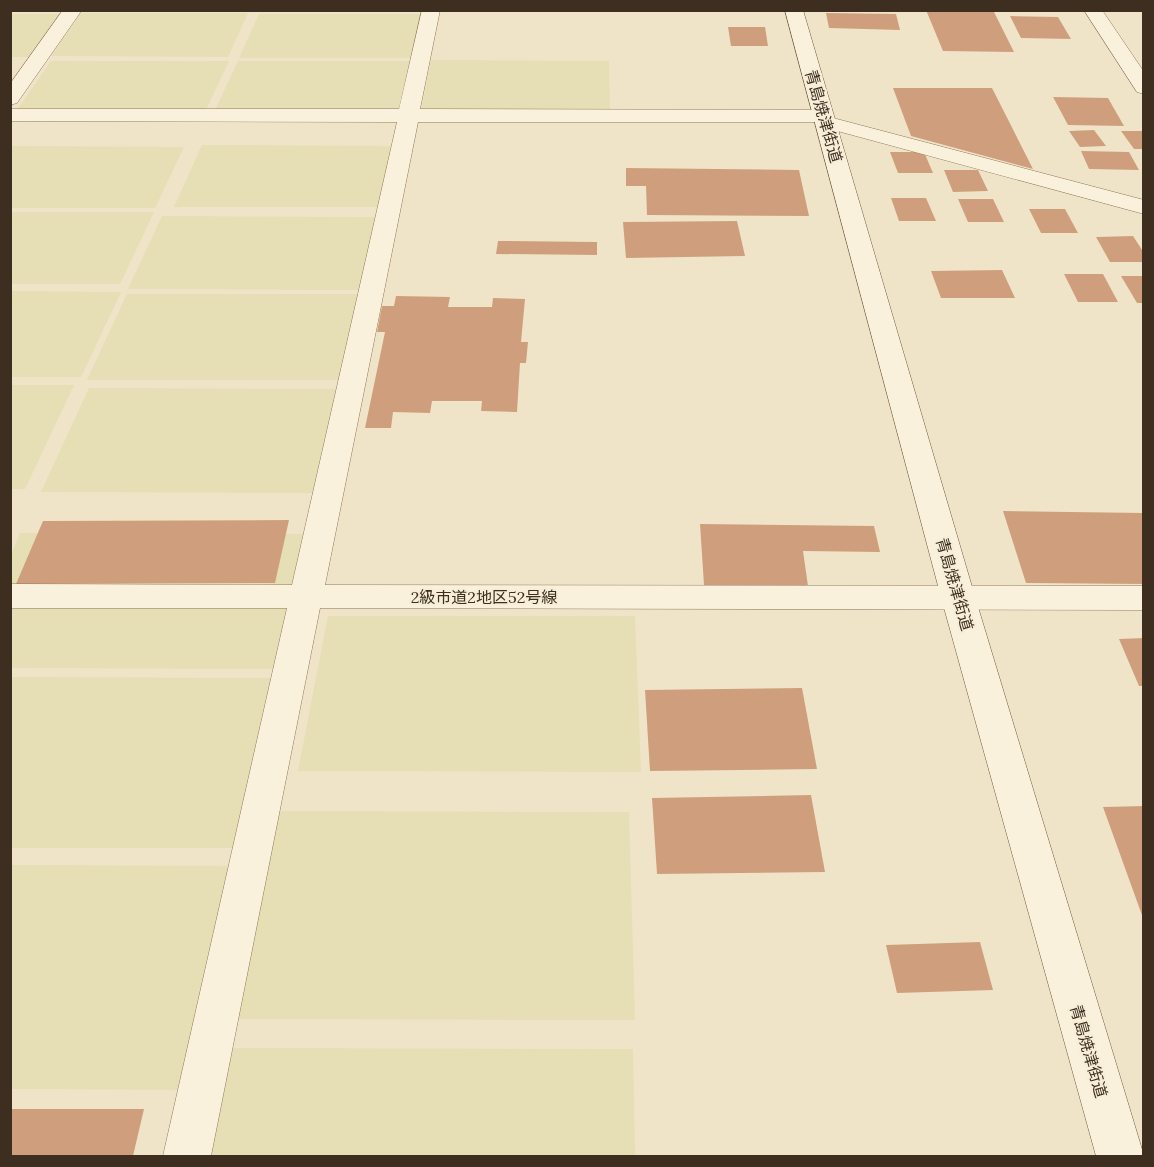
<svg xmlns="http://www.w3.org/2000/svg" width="1154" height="1167" viewBox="0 0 1154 1167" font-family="Lora,'Noto Sans JP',serif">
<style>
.farmland{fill:#e6deb5}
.building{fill:#cf9f7d}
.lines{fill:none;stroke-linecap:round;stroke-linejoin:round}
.minor-casing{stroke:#8d765c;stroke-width:1}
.secondary-casing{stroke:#6f573f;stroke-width:1}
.minor{fill:#faf1dc;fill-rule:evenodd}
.secondary{fill:#faf1dc;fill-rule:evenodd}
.labels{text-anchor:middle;stroke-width:4.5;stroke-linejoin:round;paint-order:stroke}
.street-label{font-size:16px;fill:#3d2e20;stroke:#f7eed8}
</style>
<rect width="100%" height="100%" fill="#f0e4c8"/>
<!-- farmland -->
<g class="farmland">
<path d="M81 13H248L228 57 51 56Z"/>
<path d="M11 14H62L30 57H11Z"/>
<path d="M259 14H426L416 58H239Z"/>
<path d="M431 60 609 61 610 110H421Z"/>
<path d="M51 61H229L206 110H17Z"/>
<path d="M238 61H416L405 111 215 110Z"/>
<path d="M202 145 400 146 386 207H174Z"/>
<path d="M11 146 184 147 155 208H11Z"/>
<path d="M11 212H154L120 284H11Z"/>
<path d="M162 216 376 217 359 290 128 289Z"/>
<path d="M11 291 121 292 81 377H11Z"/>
<path d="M127 294H359L339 380H87Z"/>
<path d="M11 385H74L25 489H11Z"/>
<path d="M89 388 343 389 319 493 41 492Z"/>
<path d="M20 533 308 534 278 669 11 668V555Z"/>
<path d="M328 616H635L641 772 298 771Z"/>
<path d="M11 677 278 678 239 848H11Z"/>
<path d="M276 811 629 812 635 1020 234 1019Z"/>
<path d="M11 865 242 866 193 1090 11 1089Z"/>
<path d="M224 1048 633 1049 635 1156H202Z"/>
</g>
<!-- building -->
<g class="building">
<path d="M926 10H993L1014 52 943 51Z"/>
<path d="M826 13 896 14 900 30 829 28Z"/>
<path d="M1010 16 1058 17 1071 39 1021 38Z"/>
<path d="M728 27H765L768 46H731Z"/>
<path d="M893 88H992L1033 169 911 136Z"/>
<path d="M1053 97 1108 98 1124 126 1068 125Z"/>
<path d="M1094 130 1106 146 1080 147 1069 131Z"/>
<path d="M1121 131H1144V149H1134Z"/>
<path d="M1081 151 1129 152 1139 170 1089 169Z"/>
<path d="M890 152H924L933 173H898Z"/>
<path d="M626 168 799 170 809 216 647 215 646 186H626Z"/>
<path d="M944 170H978L988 191 953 192Z"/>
<path d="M891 198H926L936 221H899Z"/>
<path d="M958 199H993L1004 222H968Z"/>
<path d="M1029 209H1065L1078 233H1041Z"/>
<path d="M737 221 745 256 626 258 623 222Z"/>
<path d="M1133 236 1144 253V262H1110L1096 237Z"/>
<path d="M498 241 597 242V255L496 254Z"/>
<path d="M1002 270 1015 298H941L931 271Z"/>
<path d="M1064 274H1103L1118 302H1078Z"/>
<path d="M1121 276H1144V303H1137Z"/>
<path d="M396 296 450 297 448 307H492L493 298 525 299 521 342H528L526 363H520L517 412 481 411 482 401H432L430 413 393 412 391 428H365L385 332H377L382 306H394Z"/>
<path d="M1003 511 1144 513V584L1026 583Z"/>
<path d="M289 520 275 583 16 584 43 521Z"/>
<path d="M700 524 874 526 880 552 803 551 808 586 704 585Z"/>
<path d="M1144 638V686H1139L1119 639Z"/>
<path d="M802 688 817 769 650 771 645 690Z"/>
<path d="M811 795 825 872 657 874 652 798Z"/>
<path d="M1144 806V918H1143L1103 807Z"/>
<path d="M980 942 993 990 897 993 886 945Z"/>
<path d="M10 1109H144L133 1156H10Z"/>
</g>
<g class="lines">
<!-- minor casing -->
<g class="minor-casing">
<g id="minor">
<path d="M63 10H82L17 103 10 105V84Z"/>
<path d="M422 10H440L420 109 824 110 831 112 833 118 1144 200V214L819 126 816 122H418L325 585 1144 586V610L320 608 211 1156H163L287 608H10V584L292 585 397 122 10 121V109H399Z"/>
<path d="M1084 10H1102L1144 72V94L1137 92Z"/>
</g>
</g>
<!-- secondary casing -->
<g class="secondary-casing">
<path id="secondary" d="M785 10H803L975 597 1144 1156H1096L941 597Z"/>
</g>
<!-- minor -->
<use href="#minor" class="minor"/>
<!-- secondary -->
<use href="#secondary" class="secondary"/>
</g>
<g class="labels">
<!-- street labels -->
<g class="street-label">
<text transform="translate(824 116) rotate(74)" y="6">青島焼津街道</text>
<text transform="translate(955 584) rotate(74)" y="6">青島焼津街道</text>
<text x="484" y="603">2級市道2地区52号線</text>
<text transform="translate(1089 1051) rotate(74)" y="6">青島焼津街道</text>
</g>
</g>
<!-- border -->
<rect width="1154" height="1167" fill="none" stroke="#3d2e20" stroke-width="24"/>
</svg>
